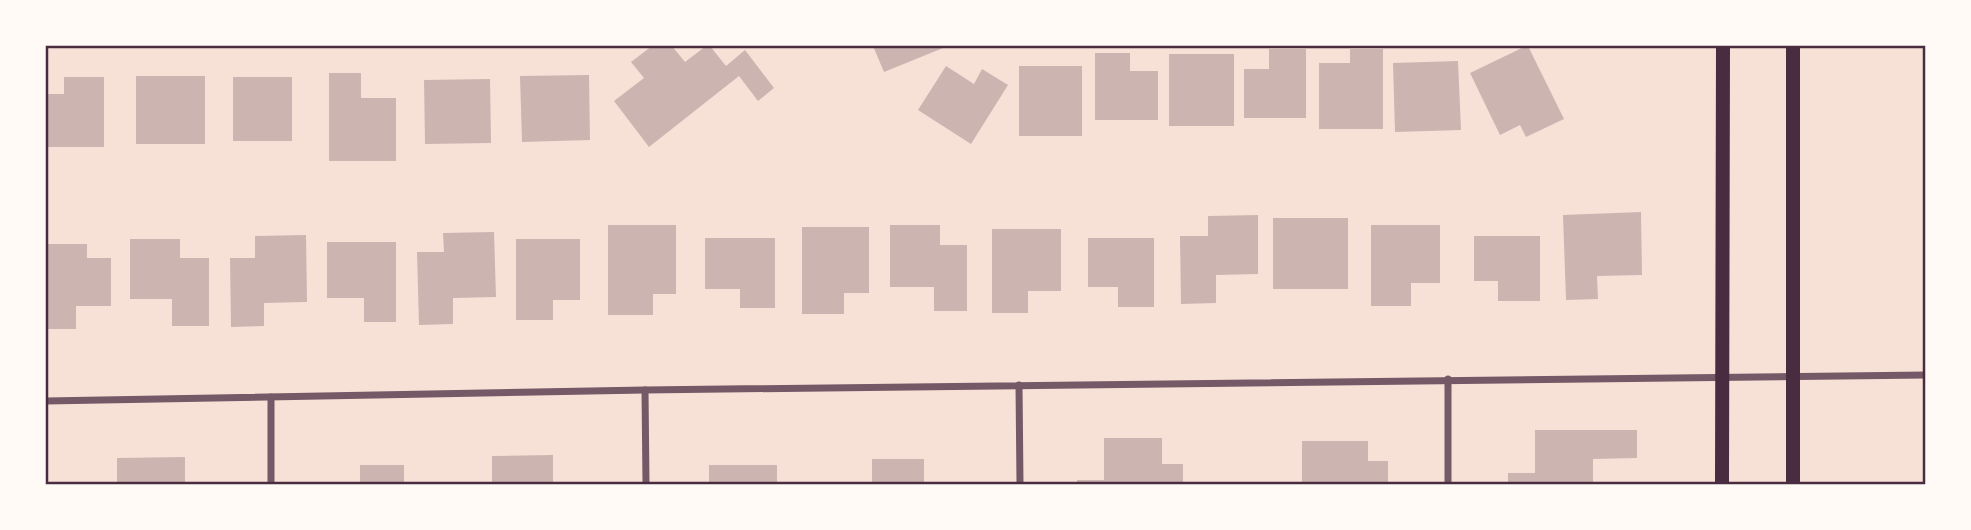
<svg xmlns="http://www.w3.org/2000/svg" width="1971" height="530" viewBox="0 0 1971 530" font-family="'Open Sans',sans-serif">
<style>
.building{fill:#ccb4b1}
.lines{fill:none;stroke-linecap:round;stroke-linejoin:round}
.minor{stroke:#755966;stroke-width:7}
.secondary{stroke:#4a2c40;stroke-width:14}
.neatline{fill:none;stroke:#4a2c40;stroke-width:2.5}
</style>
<rect width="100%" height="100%" fill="#f7e1d7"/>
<!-- building -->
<g class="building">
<path d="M652 46H672L685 62 706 46H710L726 66 745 50 774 88 758 101 739 76 649 147 614 101 644 78 631 62Z"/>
<path d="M873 46H942L943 48 884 72Z"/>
<path d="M1526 46H1528L1564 119 1526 137 1520 125 1500 135 1470 73Z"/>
<path d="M1269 49H1306V118H1244V69H1269Z"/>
<path d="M1350 49H1383V129H1319V63H1350Z"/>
<path d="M1095 53H1130V71H1158V120H1095Z"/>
<rect x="1169" y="54" width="65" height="72"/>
<path d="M1458 61 1461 130 1395 132 1393 63Z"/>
<path d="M946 66 974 84 982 69 1008 85 971 144 918 110Z"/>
<rect x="1019" y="66" width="63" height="70"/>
<path d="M329 73H361V98H396V161H329Z"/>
<path d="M589 75 590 140 522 142 520 76Z"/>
<rect x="136" y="76" width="69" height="68"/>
<path d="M64 77H104V147H46V94H64Z"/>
<rect x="233" y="77" width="59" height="64"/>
<path d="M490 79 491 143 425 144 424 80Z"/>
<path d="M1641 212 1642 275 1597 276 1598 299 1566 300 1563 215Z"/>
<path d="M1258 215V274L1216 275V303L1181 304 1180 236H1208V216Z"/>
<rect x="1273" y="218" width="75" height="71"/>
<path d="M608 225H676V294H653V315H608Z"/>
<path d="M890 225H940V245H967V311H934V287H890Z"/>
<path d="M1371 225H1440V283H1411V306H1371Z"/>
<path d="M802 227H869V293H844V314H802Z"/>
<path d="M992 229H1061V291H1028V313H992Z"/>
<path d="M494 232 496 297 453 298V324L419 325 417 252H444L443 233Z"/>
<path d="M306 235 307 302 264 303V326L231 327 230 258H255V236Z"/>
<path d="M1474 236H1540V301H1498V281H1474Z"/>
<path d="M705 238H775V308H740V289H705Z"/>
<path d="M1088 238H1154V307H1118V287H1088Z"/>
<path d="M130 239H180V258H209V326H172V299H130Z"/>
<path d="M516 239H580V300H553V320H516Z"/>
<path d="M327 242H396V322H364V298H327Z"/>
<path d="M46 244H87V258H111V306H76V329H46Z"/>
<path d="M1535 430H1637V458L1593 459V484H1508V473H1535Z"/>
<path d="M1104 438H1162V464H1183V484H1077V480H1104Z"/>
<path d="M1302 441H1368V461H1388V484H1302Z"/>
<path d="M553 455V484H492V456Z"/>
<path d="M185 457V484H117V458Z"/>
<rect x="872" y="459" width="52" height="25"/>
<rect x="360" y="465" width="44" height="19"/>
<rect x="709" y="465" width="68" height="19"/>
</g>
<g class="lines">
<!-- minor -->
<g class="minor">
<path d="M1448 379V484"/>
<path d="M1019 385 1020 484"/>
<path d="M645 390 646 484"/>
<path d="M271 397V484"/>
<path d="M46 401 645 390 1926 375"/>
</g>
<!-- secondary -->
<g class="secondary">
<path d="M1793 46V484"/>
<path d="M1722 484 1723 46"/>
</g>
</g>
<!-- border -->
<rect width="1971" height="530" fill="none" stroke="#fffaf5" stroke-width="94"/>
<rect x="47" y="47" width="1877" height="436" class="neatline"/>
</svg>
